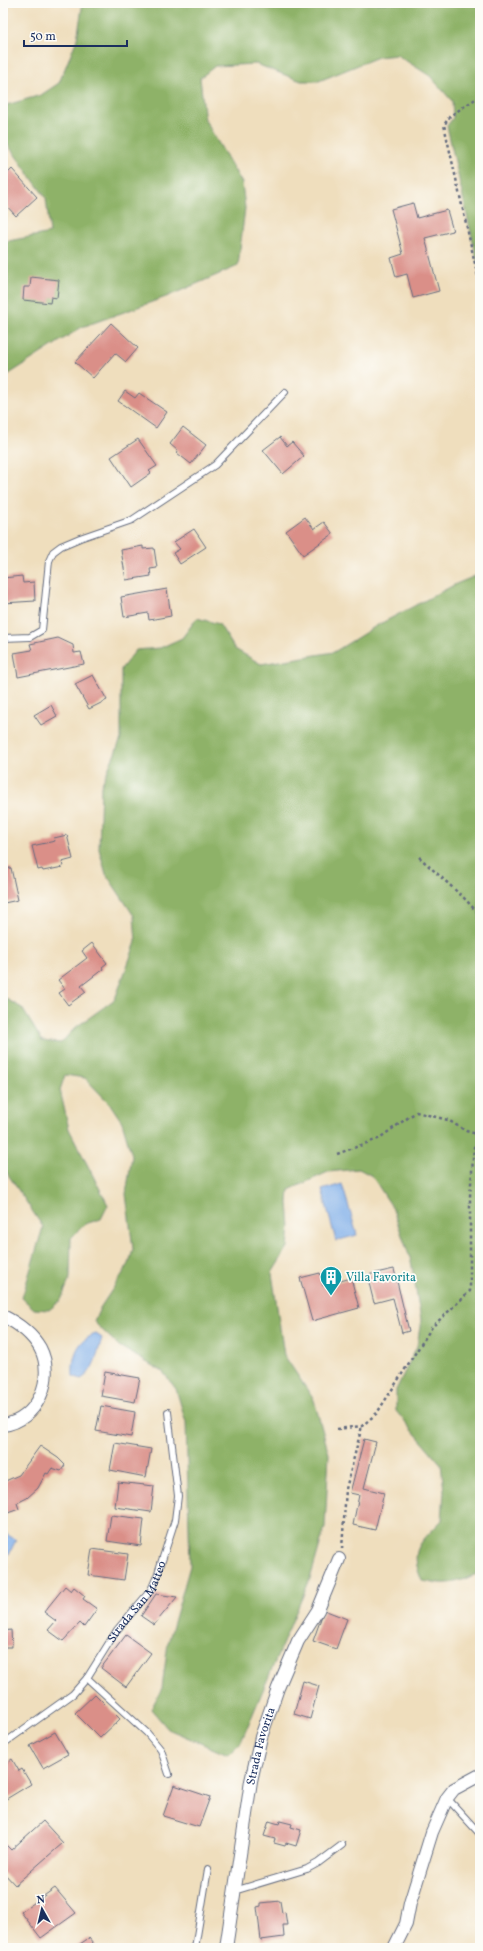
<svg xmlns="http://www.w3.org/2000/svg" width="483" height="1951" viewBox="0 0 483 1951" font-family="Vollkorn,serif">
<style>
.forest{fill:#8eb268;stroke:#547063}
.water{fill:#7faee9;stroke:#4d6ea4}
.building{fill:#da8f88}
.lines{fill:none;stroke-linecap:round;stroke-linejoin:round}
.service-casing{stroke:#656c7f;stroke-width:8}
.minor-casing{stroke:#656c7f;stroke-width:14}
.path{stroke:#656c7f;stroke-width:2.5;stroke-dasharray:3 3;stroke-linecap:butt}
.service{stroke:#fff;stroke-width:6}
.minor{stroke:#fff;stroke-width:12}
.labels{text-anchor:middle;stroke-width:3.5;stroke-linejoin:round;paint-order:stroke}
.culture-label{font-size:12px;fill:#0d838f;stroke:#fdfcf7;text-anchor:start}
.street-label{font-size:12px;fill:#1b2f5e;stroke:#fdfcf7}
</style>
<rect width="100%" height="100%" fill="#fdfcf7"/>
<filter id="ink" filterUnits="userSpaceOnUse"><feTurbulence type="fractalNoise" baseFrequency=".025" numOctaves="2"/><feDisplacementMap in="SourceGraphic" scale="8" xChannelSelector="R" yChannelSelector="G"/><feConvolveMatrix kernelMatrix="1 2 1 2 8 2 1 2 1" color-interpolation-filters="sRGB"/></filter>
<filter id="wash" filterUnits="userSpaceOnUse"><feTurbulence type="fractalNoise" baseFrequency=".012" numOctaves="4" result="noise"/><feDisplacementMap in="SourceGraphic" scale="16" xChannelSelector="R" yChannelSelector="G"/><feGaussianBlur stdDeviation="0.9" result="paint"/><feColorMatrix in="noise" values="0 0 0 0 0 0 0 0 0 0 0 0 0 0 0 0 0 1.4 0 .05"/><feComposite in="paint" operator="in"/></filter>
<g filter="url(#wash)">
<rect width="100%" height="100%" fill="#efdebd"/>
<!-- forest -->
<g class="forest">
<path d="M81 3H480V273L447 126 453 118 452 101 430 76 397 55 378 57 319 81H301L256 64 215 66 200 78 205 120 242 183 245 208 238 266 166 297 82 327 3 378V242L50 233 46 198 3 138V106L41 95 59 83 77 39 82 8Z"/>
<path d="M480 574V1572C456 1584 449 1585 422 1581 408 1548 421 1543 442 1520L444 1491 441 1464 396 1411V1390L417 1346 421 1320 411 1261 392 1207 372 1176 359 1169 328 1172 289 1190 288 1203 290 1227 288 1247 272 1273 284 1355 314 1400 329 1454 325 1527 310 1579 241 1742 228 1755 168 1729 151 1709 162 1688 168 1643 190 1566 186 1422 176 1389 163 1372 119 1346 94 1322 100 1308 129 1264 133 1249 126 1194 132 1156 122 1122 110 1104 85 1078 65 1075 60 1090 69 1129 108 1205 101 1219 85 1224 71 1238 70 1278 61 1300 49 1310 34 1309 22 1298 43 1227 3 1167V997L22 1008 42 1041 61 1043 75 1028 115 999 136 942 134 916 106 874 99 849 101 786 121 739V669L136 650 160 648 182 638 197 618 219 624 235 649 261 664 334 652 376 626 456 584Z"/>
</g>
<!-- water -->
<g class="water">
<path d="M342 1184 357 1235 336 1241 322 1190Z"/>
<path d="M96 1334 102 1338C98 1351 94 1373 81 1379L73 1376C72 1356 77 1340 96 1334Z"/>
<path d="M3 1532 16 1540 9 1554 3 1551Z"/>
</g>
<g id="blocks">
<!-- building -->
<g class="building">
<path d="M12 169 37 197 16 216 3 202V178Z"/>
<path d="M413 203 417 218 447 210 453 231 425 238 439 291 413 298 407 274 396 277 391 258 403 254 391 209Z"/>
<path d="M31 277 59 280 57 298 51 297 50 303 23 300 24 287H30Z"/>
<path d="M111 323 138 348 126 362 115 353 93 378 75 362Z"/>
<path d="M125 391 135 398 139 393 167 412 156 428 118 401Z"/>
<path d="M183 427 206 445 191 464 177 453 178 451 170 444Z"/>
<path d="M280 437 287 446 292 442 304 456 283 474 263 450Z"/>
<path d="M138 439 157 466 149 471 151 473 131 487 111 457Z"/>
<path d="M305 517 314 529 324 522 333 534 303 555 286 531Z"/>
<path d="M194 529 206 547 180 564 173 553 180 549 174 542Z"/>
<path d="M143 546V549L154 548 157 568 150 569 151 576 126 580 121 550Z"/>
<path d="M22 576 23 583 34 582 35 601 3 603V578Z"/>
<path d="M167 589 171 616 149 620 148 613 124 617 121 597Z"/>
<path d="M58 638 73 645 74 653 81 652 84 664 18 677 14 653 32 650 30 644Z"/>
<path d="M93 675 107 700 89 709 75 684Z"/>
<path d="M51 705 57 716 41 725 34 715Z"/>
<path d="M67 835 73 859 62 862 63 867 43 871 42 869 38 870 32 846 55 841 54 838Z"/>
<path d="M11 868 18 900 4 903 3 869Z"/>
<path d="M92 943 107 963 102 967 103 969 81 986 86 992 68 1005 59 993 65 989 58 980 87 958 82 951Z"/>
<path d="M394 1269 409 1331 402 1333 393 1298 374 1303 367 1275Z"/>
<path d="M320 1273 323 1286 351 1278 359 1308 312 1321 300 1278Z"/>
<path d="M105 1372 140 1378 135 1402 101 1396Z"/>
<path d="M101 1406 135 1412 131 1437 96 1431Z"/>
<path d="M364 1439 376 1442 364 1488 384 1493 375 1530 353 1525 359 1495 350 1493Z"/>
<path d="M115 1443 151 1449 146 1477 110 1470Z"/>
<path d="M40 1446 58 1458 65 1465 61 1471 52 1468 48 1474 46 1473 38 1488 27 1498 17 1503 19 1509 5 1514 6 1518 3 1520V1482L19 1475Z"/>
<path d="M118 1482 154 1486 151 1512 115 1507Z"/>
<path d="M111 1515 144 1519 141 1546 107 1541Z"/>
<path d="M92 1549 128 1554 124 1580 88 1575Z"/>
<path d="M65 1586 71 1591 74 1587 85 1596 83 1599 97 1609 84 1627 80 1623 63 1641 48 1630 56 1621 44 1612Z"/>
<path d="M156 1594 177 1597 154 1625 141 1616Z"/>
<path d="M324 1610 347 1619 336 1649 313 1641Z"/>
<path d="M11 1630 12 1647H3V1631Z"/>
<path d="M126 1635 151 1653 126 1687 101 1668Z"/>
<path d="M303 1681 319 1686 310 1719 294 1714Z"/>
<path d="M95 1694 120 1719 100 1738 75 1713Z"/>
<path d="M55 1732 68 1754 43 1768 30 1746Z"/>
<path d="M12 1759 19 1771 22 1769 31 1784 3 1801V1765Z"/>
<path d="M174 1785 210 1797 199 1827 163 1816Z"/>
<path d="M43 1821 63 1843 15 1885 3 1872V1846L5 1844 11 1850Z"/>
<path d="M269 1821 279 1824 280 1821 292 1824 291 1827 301 1830 296 1846 286 1843 285 1846 274 1843 275 1839 264 1836Z"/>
<path d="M55 1888 76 1913 41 1938 21 1912Z"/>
<path d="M280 1901 282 1913 285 1912 287 1925H283L284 1937 261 1940 257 1907 261 1906V1903Z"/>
<path d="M89 1938 97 1948H74Z"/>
</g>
</g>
</g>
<g filter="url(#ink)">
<use href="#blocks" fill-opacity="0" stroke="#656c7f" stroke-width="1"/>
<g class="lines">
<!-- service casing -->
<g class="service-casing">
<g id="service">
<path d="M3 638 30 637 42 630 48 571 49 561 53 552 61 546 80 538 132 520 215 465 285 392"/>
<path d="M87 1678 147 1733 161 1750 169 1774"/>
<path id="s1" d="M3 1744 73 1694 87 1678 117 1630 151 1590 157 1576 175 1520 178 1496 168 1412"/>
<path d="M447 1798 480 1834"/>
<path d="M234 1891 307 1869 318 1863 342 1845"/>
<path d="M195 1948 208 1869"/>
</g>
</g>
<!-- minor casing -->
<g class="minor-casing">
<g id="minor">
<path d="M3 1316C17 1323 32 1334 40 1348 56 1378 37 1421 3 1425"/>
<path id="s2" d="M226 1948 251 1781 261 1737 278 1688 298 1641 318 1610 339 1559"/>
<path d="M394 1948 406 1924 410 1903 432 1832 447 1798 454 1789 480 1775"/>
</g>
</g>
<!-- path -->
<g class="path">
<path d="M480 96 450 116 444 125 480 286"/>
<path d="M419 857 464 898 480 915"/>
<path d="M337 1154 378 1139 416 1112 448 1120 466 1131 480 1135"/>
<path d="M337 1429 362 1426 377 1413 432 1327 470 1291V1196L474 1147 480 1140"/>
<path d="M342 1549 346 1489 362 1426"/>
</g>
<!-- service -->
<use href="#service" class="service"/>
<!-- minor -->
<use href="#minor" class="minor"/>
</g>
</g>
<!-- icons -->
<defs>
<g id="building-pin" transform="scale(1.15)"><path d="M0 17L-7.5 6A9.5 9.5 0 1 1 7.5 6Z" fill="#0f9aa8" stroke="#fdfcf7"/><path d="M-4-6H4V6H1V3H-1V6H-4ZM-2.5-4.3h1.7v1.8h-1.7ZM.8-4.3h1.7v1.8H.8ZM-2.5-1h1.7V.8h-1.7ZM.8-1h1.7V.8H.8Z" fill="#fff"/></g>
</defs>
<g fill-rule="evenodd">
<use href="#building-pin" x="331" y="1277"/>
</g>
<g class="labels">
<!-- culture labels -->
<g class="culture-label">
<text x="346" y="1281">Villa Favorita</text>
</g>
<!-- street labels -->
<g class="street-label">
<text dy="4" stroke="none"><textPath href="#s1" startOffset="199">Strada San Matteo</textPath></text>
<text dy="4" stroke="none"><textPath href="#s2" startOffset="205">Strada Favorita</textPath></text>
</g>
</g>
<!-- margin -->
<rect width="483" height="1951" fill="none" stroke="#fdfcf7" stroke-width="16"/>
<!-- north arrow -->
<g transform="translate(42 1909) rotate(352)" stroke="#fdfcf7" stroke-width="3" paint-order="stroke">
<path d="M0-3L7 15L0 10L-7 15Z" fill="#1b2f5e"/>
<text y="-6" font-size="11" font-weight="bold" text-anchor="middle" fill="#1b2f5e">N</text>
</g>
<!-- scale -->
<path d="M24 40v6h103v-6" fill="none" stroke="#1b2f5e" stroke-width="2"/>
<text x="30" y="40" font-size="12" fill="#1b2f5e" stroke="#fdfcf7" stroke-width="3" paint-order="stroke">50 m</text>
</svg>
